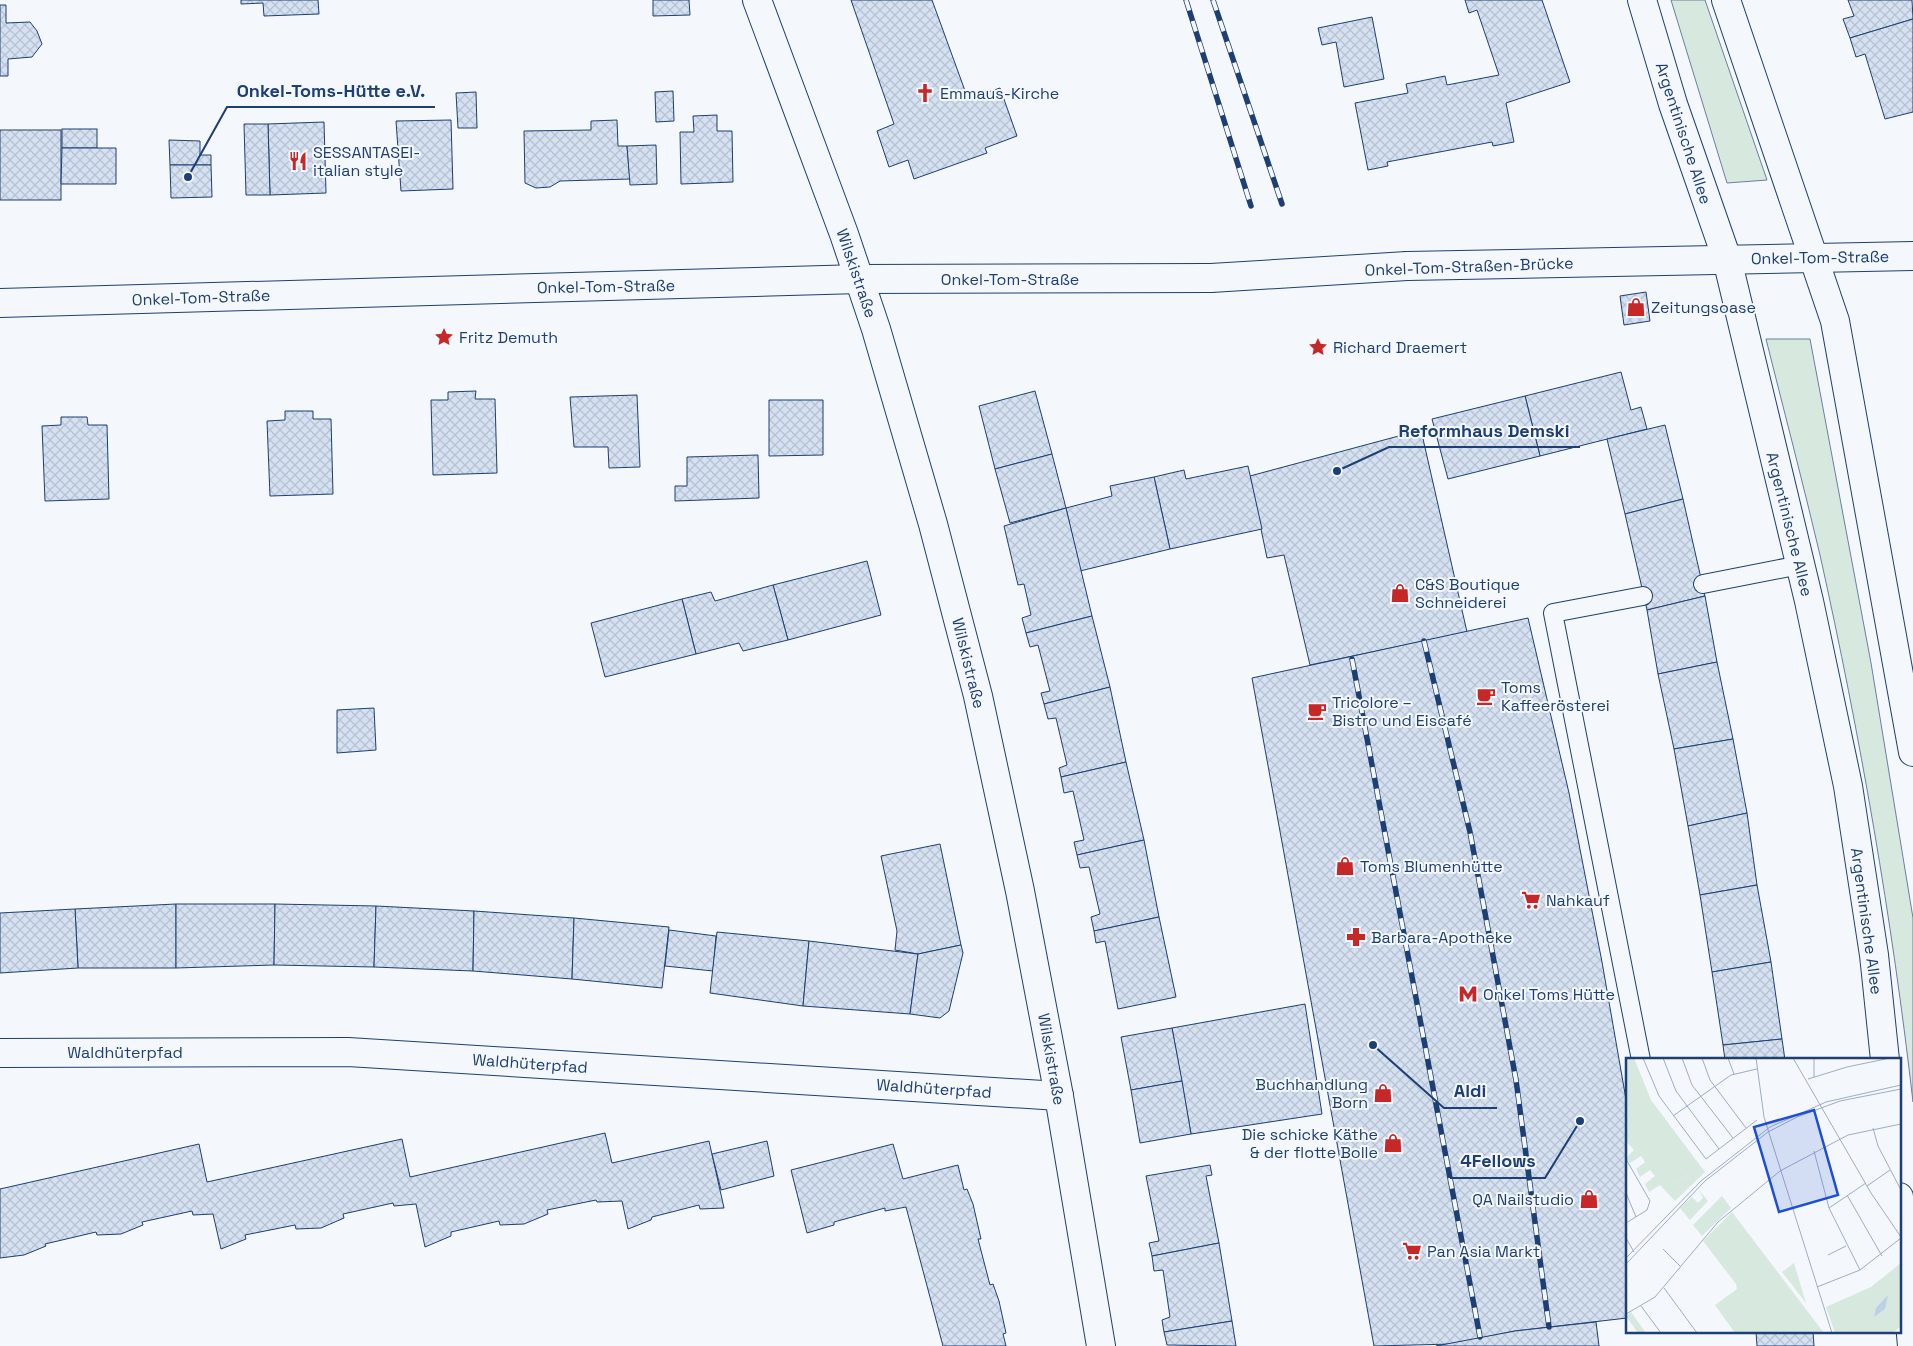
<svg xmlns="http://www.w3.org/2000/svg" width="1913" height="1346" viewBox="0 0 1913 1346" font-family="'Space Grotesk',sans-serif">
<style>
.green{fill:#d7e8df;stroke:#687fa3}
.building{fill:url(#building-cross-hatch);stroke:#1d3f73}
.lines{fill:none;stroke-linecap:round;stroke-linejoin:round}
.lane-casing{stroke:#1d3f73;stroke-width:20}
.street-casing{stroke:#1d3f73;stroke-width:30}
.secondary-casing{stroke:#1d3f73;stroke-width:30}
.lane{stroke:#f4f7fb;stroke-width:18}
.street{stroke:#f4f7fb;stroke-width:28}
.secondary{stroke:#f4f7fb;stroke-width:28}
.rail-casing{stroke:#1d3f73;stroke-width:5.5}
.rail{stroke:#f4f7fb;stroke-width:4;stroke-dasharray:11;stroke-linecap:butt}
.secondary-bridge-casing{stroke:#1d3f73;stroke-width:30;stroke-linecap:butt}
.secondary-bridge{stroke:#f4f7fb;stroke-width:28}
.labels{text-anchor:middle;stroke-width:4;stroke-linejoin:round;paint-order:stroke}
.poi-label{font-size:16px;fill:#1d3f73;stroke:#f4f7fb;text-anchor:start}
.street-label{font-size:16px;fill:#1d3f73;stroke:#f4f7fb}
.inset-road{fill:none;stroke:#9eadc5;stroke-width:1}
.view{fill:#1d4ed8;fill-opacity:0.15;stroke:#1d4ed8;stroke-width:2.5}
.inset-edge{fill:none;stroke:#1d3f73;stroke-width:2.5}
.leader{fill:none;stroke:#1d3f73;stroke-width:2}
.callout-dot{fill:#1d3f73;stroke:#f4f7fb;stroke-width:2}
.callout-label{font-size:18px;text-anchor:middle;font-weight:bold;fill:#1d3f73;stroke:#f4f7fb;stroke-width:4;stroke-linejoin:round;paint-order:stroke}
</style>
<defs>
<pattern id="building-cross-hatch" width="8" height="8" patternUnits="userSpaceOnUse" patternTransform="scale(1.25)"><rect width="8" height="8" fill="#d5e0f0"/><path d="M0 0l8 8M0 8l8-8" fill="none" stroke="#b6c1d1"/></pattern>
</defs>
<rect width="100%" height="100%" fill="#f4f7fb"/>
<!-- green -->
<g class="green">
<path d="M1671 0H1705L1767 180 1727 183Z"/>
<path d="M1766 339H1810L1871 663 1913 918V1102C1892 918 1860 735 1820 555 1803 483 1784 411 1766 339Z"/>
</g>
<!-- building -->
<g class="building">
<path d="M241 0H318L319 14 264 16 263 3 241 4Z"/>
<path d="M653 0H689L690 15 653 16Z"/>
<path d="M851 0H932L968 99 1000 88 1017 136 985 148 987 153 914 179 908 160 889 167 877 131 894 124Z"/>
<path d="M1465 0H1542L1570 82 1506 103 1514 142 1493 146 1492 142 1387 162 1388 166 1368 170 1355 103 1408 93 1406 84 1445 76 1447 85 1499 75 1477 10 1469 13Z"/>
<path d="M1848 0H1912L1913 19 1850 38 1843 19 1854 16Z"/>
<path d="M0 5H6V23L30 22 37 31 42 44 32 57 8 59V76H0Z"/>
<path d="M1372 17 1384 79 1344 87 1336 42 1322 45 1318 28Z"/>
<path d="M1913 19V112L1885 119 1865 54 1856 57 1850 38Z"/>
<path d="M673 91 674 121 656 122 655 92Z"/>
<path d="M476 92 477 128H458L456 93Z"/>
<path d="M717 115V131H732L733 182 681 184 680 132H694L693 116Z"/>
<path d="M451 120 453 189 401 191 396 121Z"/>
<path d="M617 120 618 146H627L630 179 560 181 550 187 536 188 525 183 524 131 591 130V121Z"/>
<path d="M324 122 326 193 270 195 268 124Z"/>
<path d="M244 124H268L270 195H246Z"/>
<rect x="62" y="129" width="35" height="19"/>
<rect x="0" y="130" width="61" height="70"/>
<path d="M169 140 200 141V155H211V165H170Z"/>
<path d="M656 145 657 184 630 185 627 146Z"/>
<path d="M62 148H116V184H61Z"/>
<path d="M170 165H211L212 197 171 198Z"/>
<path d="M1646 292 1650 321 1624 325 1620 296Z"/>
<path d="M1621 372 1631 410 1641 407 1647 429 1540 456 1525 396Z"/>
<path d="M476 391 475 399H495L497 473 433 475 431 400H448V392Z"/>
<path d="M1035 391 1052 454 995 469 979 406Z"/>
<path d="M637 395 640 467 609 468 608 447H574L570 397Z"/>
<path d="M1525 396 1540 456 1448 479 1432 419Z"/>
<path d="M769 400H823V455L769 456Z"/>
<path d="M285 411H313V419H331L333 494 270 496 267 421 285 420Z"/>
<path d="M61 417H87L88 425H107L109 499 45 501 42 426 61 425Z"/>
<path d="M1665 425 1683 499 1625 514 1607 439Z"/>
<path d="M1421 430 1467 632 1310 665 1284 555 1267 558 1250 476Z"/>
<path d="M1052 454 1066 508 1010 523 995 469Z"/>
<path d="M758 455 759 498 675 501V486H687V457Z"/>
<path d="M1248 466 1262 529 1170 549 1154 477 1184 470 1186 479Z"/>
<path d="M1154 477 1170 549 1080 571 1066 508 1112 496 1110 486Z"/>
<path d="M1683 499 1705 596 1647 610 1625 514Z"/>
<path d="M1066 508 1092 616 1026 633 1022 618 1031 615 1024 584 1018 585 1004 526Z"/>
<path d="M867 561 881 615 788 640 773 585Z"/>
<path d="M773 585 788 640 743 651 739 643 696 654 682 599 711 592 715 601Z"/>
<path d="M1705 596 1717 662 1658 674 1647 610Z"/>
<path d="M682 599 696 654 605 677 591 623Z"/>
<path d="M1092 616 1110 687 1044 704 1041 693 1050 691 1038 645 1030 647 1026 633Z"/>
<path d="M1528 618 1569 793 1602 962 1627 1105V1318L1515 1331 1453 1344 1374 1346 1252 678Z"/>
<path d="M1717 662 1733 739 1674 749 1658 674Z"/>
<path d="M1110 687 1126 762 1061 777 1059 768 1067 765 1056 718 1048 719 1044 704Z"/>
<path d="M374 708 376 750 337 753V710Z"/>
<path d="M1733 739 1747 813 1688 826 1674 749Z"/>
<path d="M1126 762 1144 840 1077 855 1074 842 1084 840 1073 791 1064 793 1061 777Z"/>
<path d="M1747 813 1757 885 1700 895 1688 826Z"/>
<path d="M1144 840 1159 917 1094 931 1091 917 1100 914 1089 867 1080 868 1077 855Z"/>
<path d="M940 844 961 945 918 954 895 950 897 931 881 856Z"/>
<path d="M1757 885 1771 962 1712 972 1700 895Z"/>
<path d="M176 904V968H78L75 909Z"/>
<path d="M176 904H275L274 965 176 968Z"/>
<path d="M275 904 376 906 374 967 274 965Z"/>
<path d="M376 906 474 911 473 971 374 967Z"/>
<path d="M75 909 78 968 0 973V913Z"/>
<path d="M474 911 574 918 572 979 473 971Z"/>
<path d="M1159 917 1176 997 1118 1009 1105 941 1096 943 1094 931Z"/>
<path d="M574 918 669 927 662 988 572 979Z"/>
<path d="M669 930 716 936 713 971 665 966Z"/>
<path d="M717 932 809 941 803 1006 710 993Z"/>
<path d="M809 941 918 954 910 1014 803 1006Z"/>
<path d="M961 945 963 953 949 1011 940 1018 910 1014 918 954Z"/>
<path d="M1771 962 1782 1039 1723 1045 1712 972Z"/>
<path d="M1305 1004 1322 1114 1191 1134 1172 1028Z"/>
<path d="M1172 1028 1182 1081 1131 1090 1121 1037Z"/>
<path d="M1782 1039 1785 1060H1725L1723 1045Z"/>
<path d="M1182 1081 1191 1134 1140 1143 1131 1090Z"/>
<path d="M605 1133 612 1163 709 1141 724 1208 700 1209 699 1205 652 1217 651 1220 628 1229 622 1201 597 1202 596 1200 547 1210 548 1214 524 1224 500 1225 499 1221 451 1232V1236L425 1247 416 1204 394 1206 393 1203 343 1214 344 1218 321 1228 296 1229 295 1225 245 1235 246 1239 221 1249 213 1214 193 1215 192 1211 142 1222 143 1225 121 1234 97 1235 96 1232 45 1244 46 1246 24 1255 0 1258V1189L199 1144 207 1182 402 1139 410 1177Z"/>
<path d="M767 1141 774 1176 721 1190 712 1154Z"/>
<path d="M893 1144 903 1179 958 1165 964 1190 967 1189 973 1204 981 1239H978L990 1285 993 1284 999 1301 1006 1333 1003 1334 1006 1346H943L906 1207 885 1211V1208L834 1222V1225L807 1233 791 1170Z"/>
<path d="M1210 1165 1212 1175 1206 1176 1219 1243 1152 1256 1149 1243 1159 1241 1146 1176Z"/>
<path d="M1219 1243 1232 1321 1164 1332 1162 1320 1170 1317 1163 1270 1154 1271 1152 1256Z"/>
<path d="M1232 1321 1236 1346 1167 1345 1164 1332Z"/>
<path d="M1596 1322 1599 1346H1436L1515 1331Z"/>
<path d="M1756 1332H1813L1814 1346H1757Z"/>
</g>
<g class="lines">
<!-- lane casing -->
<g class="lane-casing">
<g id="lane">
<path d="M1703 584 1800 565"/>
<path d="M1641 1060 1553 613 1643 596"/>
</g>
</g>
<!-- street casing -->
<g class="street-casing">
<g id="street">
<path d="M757 0 844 234 876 329 933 524 978 696 1020 891 1059 1096 1101 1346"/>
<path d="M0 1053 348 1052 1059 1096"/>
</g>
</g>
<!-- secondary casing -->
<g class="secondary-casing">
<g id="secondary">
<path d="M1642 0 1673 104 1727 259 1809 601 1848 786 1874 955 1885 1060"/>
<path d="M1726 0 1835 321 1913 752"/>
<path d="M1407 266 1913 256"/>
<path d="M0 303 860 279 1211 278"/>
<path d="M1899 1197 1912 1346"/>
</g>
</g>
<!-- lane -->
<use href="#lane" class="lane"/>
<!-- street -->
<use href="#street" class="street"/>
<!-- secondary -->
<use href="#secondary" class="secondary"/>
<!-- rail casing -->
<g class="rail-casing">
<g id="rail">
<path d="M1186 0 1251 206"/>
<path d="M1213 0 1282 204"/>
<path d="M1424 641 1470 832 1516 1080 1549 1327"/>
<path d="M1352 659 1480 1337"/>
</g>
</g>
<!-- rail -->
<use href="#rail" class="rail"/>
<!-- secondary-bridge casing -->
<g class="secondary-bridge-casing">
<path id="secondary-bridge" d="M1211 278 1407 266"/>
</g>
<!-- secondary-bridge -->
<use href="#secondary-bridge" class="secondary-bridge"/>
</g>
<!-- icons -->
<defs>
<g id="church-bare" transform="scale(1.5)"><path d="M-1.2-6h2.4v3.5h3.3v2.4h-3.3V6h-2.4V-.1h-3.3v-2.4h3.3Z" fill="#c62828" stroke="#f4f7fb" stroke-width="2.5" paint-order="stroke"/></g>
<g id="restaurant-bare" transform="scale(1.5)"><path d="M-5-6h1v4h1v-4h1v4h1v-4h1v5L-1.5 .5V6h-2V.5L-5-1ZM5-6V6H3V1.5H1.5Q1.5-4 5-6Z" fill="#c62828" stroke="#f4f7fb" stroke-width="2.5" paint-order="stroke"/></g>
<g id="shop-bare" transform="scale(1.5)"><path d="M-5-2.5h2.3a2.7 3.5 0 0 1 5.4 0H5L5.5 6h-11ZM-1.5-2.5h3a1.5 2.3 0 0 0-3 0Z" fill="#c62828" stroke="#f4f7fb" stroke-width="2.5" paint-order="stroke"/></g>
<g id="sight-bare" transform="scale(1.5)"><path d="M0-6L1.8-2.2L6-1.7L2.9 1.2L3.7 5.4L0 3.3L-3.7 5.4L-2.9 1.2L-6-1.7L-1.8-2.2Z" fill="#c62828" stroke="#f4f7fb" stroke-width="2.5" paint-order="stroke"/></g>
<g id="cafe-bare" transform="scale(1.5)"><path d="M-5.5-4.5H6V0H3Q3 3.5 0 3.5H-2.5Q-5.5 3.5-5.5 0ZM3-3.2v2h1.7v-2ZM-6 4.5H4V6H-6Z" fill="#c62828" stroke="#f4f7fb" stroke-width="2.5" paint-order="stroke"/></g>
<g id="supermarket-bare" transform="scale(1.5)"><path d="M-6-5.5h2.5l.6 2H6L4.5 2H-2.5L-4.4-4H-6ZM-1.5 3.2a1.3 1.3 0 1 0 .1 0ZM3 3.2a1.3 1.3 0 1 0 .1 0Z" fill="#c62828" stroke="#f4f7fb" stroke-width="2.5" paint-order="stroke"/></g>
<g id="pharmacy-bare" transform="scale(1.5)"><path d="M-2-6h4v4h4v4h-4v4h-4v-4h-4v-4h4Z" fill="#c62828" stroke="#f4f7fb" stroke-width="2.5" paint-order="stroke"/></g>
<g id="metro-bare" transform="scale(1.5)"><path d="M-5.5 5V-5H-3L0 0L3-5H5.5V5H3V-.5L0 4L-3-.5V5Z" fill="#c62828" stroke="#f4f7fb" stroke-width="2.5" paint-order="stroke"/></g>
</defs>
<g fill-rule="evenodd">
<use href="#church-bare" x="925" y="93"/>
<use href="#restaurant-bare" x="298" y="161"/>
<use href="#shop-bare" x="1636" y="307"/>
<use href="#sight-bare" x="444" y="337"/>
<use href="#sight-bare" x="1318" y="347"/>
<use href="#shop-bare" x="1400" y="593"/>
<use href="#cafe-bare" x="1486" y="696"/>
<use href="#cafe-bare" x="1317" y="711"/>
<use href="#shop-bare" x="1345" y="866"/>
<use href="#supermarket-bare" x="1531" y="900"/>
<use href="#pharmacy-bare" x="1356" y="937"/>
<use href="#metro-bare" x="1468" y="994"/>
<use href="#shop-bare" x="1383" y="1093"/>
<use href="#shop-bare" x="1393" y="1143"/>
<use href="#shop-bare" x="1589" y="1199"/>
<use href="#supermarket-bare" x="1412" y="1251"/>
</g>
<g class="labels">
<!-- poi labels -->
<g class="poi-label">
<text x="940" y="99">Emmaus-Kirche</text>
<text x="313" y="158">SESSANTASEI-<tspan x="313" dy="18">italian style</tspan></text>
<text x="1651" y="313">Zeitungsoase</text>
<text x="459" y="343">Fritz Demuth</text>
<text x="1333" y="353">Richard Draemert</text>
<text x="1415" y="590">C&amp;S Boutique<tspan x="1415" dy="18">Schneiderei</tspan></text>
<text x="1501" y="693">Toms<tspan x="1501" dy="18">Kaffeerösterei</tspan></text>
<text x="1332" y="708">Tricolore –<tspan x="1332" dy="18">Bistro und Eiscafé</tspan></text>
<text x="1360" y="872">Toms Blumenhütte</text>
<text x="1546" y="906">Nahkauf</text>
<text x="1371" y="943">Barbara-Apotheke</text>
<text x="1483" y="1000">Onkel Toms Hütte</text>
<text x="1368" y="1090" text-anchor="end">Buchhandlung<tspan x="1368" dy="18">Born</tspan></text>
<text x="1378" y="1140" text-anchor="end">Die schicke Käthe<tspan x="1378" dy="18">&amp; der flotte Bolle</tspan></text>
<text x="1574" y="1205" text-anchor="end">QA Nailstudio</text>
<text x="1427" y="1257">Pan Asia Markt</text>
</g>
<!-- street labels -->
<g class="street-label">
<text transform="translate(1684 133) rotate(72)" y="6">Argentinische Allee</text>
<text transform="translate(1820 257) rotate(-1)" y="6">Onkel-Tom-Straße</text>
<text transform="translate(1469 266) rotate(-2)" y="6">Onkel-Tom-Straßen-Brücke</text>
<text transform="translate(857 273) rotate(71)" y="6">Wilskistraße</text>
<text x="1010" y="285">Onkel-Tom-Straße</text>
<text transform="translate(606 286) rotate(-1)" y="6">Onkel-Tom-Straße</text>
<text transform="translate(201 297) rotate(-2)" y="6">Onkel-Tom-Straße</text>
<text transform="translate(1790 524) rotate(76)" y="6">Argentinische Allee</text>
<text transform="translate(969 663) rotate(76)" y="6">Wilskistraße</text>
<text transform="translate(1867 921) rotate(82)" y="6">Argentinische Allee</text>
<text x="125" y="1058">Waldhüterpfad</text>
<text transform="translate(1052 1059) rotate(80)" y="6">Wilskistraße</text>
<text transform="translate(530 1063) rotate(4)" y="6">Waldhüterpfad</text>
<text transform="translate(934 1088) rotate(4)" y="6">Waldhüterpfad</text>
</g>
</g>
<!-- overview -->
<g transform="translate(1626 1058)">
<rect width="275" height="275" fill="#f4f7fb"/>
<path d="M51 101 61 117 49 126 36 113ZM106 154 182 254 198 275H109L89 247 111 231 110 226 77 183ZM275 205V268L267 275H209L200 249 245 229ZM5 254 20 275H12L0 258Z" fill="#d7e8df"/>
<path d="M0 0H8L25 42 79 114 49 143 34 127 23 134 19 126 29 118 24 112 14 119 10 111 19 104 15 98 4 105 0 100 8 92 0 83ZM51 102 61 117 49 126 37 113ZM73 132 82 143 64 162 54 150 66 139 72 145 77 140ZM96 138 105 150 76 178 67 167ZM168 205 180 245 156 214Z" fill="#d7e8df" fill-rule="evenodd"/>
<path d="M262 237 259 251 248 259 250 250Z" fill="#bed0e5"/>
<path class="inset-road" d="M17 0 33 38 80 101 131 62M37 0 50 33 93 91M56 0 66 27 107 80M76 0 84 22 120 70M102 0 108 16M130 0 138 59 206 275M167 0 245 135 275 179M188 19V0M182 21 221 9 264 0M47 58 105 17 131 11M247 70 252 88 275 132M188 93 203 150 234 212M0 101 24 143 21 152 0 165M241 128 264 112M0 135 10 159M221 137 256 198M203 150 240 125M0 180 8 194M37 191 54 208M202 197 220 188M0 200 75 123 144 69 200 44 275 27M0 206 79 123 142 74 171 59 214 43 275 31M191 229 234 212 275 180M38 230 71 275M15 248 35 275M0 256 29 239 92 164 154 113 222 77 275 66"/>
<path class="view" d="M188 52 212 137 153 154 128 69Z"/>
<rect width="275" height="275" class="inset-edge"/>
</g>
<!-- callouts -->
<path class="leader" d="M188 177L227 107H435M1337 471L1389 447H1580M1373 1045L1444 1108H1497M1580 1121L1545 1178H1450"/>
<g class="callout-dot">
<circle cx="188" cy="177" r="5"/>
<circle cx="1337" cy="471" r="5"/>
<circle cx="1373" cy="1045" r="5"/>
<circle cx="1580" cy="1121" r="5"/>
</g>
<g class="callout-label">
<text x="331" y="97">Onkel-Toms-Hütte e.V.</text>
<text x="1484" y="437">Reformhaus Demski</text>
<text x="1470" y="1097">Aldi</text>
<text x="1498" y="1167">4Fellows</text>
</g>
</svg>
